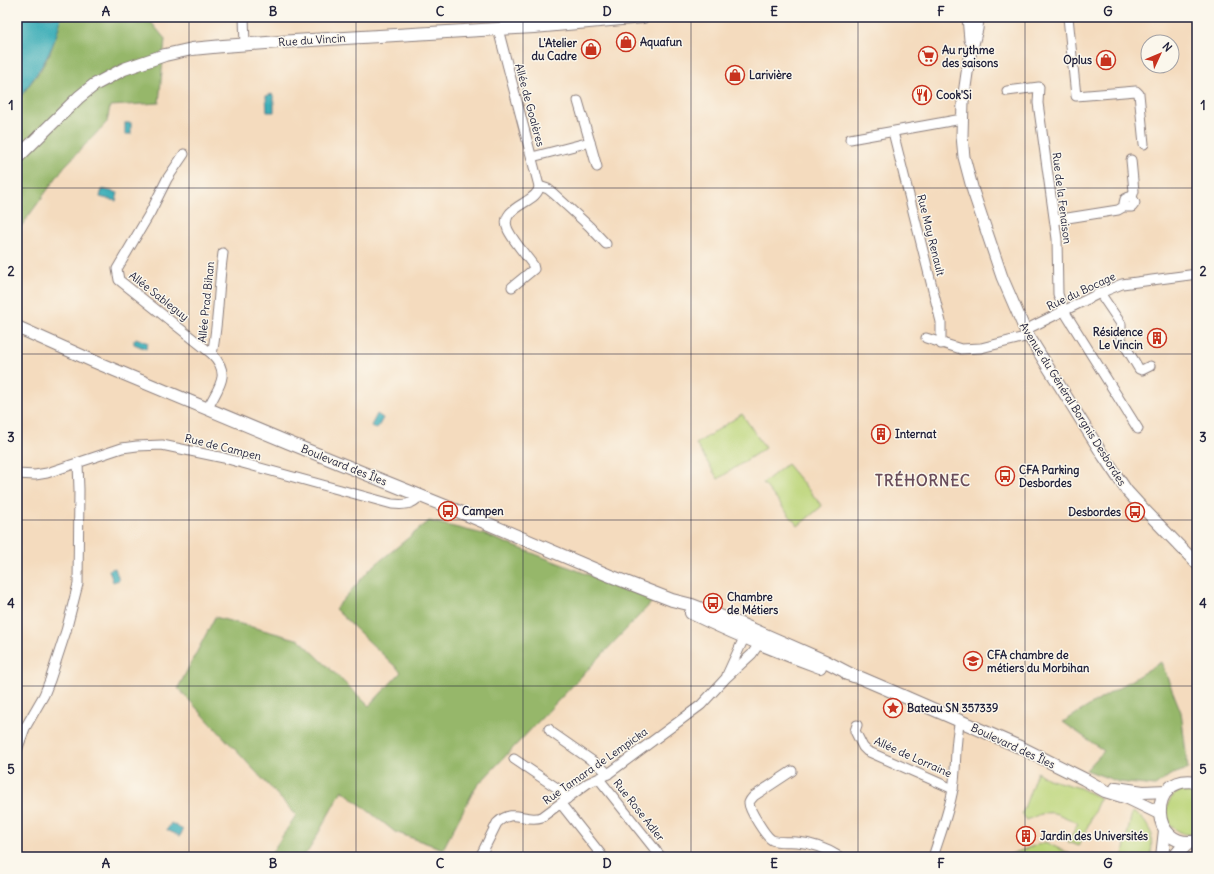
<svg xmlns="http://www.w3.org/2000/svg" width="1214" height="874" viewBox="0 0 1214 874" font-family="Delius,sans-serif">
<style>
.green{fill:#bdd67b;stroke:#707c5b}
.forest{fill:#96b76b;stroke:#5c6c53}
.water{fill:#3daeb8;stroke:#30687a}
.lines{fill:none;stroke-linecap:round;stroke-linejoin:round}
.minor-casing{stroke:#8b7e7c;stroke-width:11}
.tertiary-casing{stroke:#8b7e7c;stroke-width:13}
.secondary-casing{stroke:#8b7e7c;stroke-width:14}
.minor{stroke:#fff;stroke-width:9}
.tertiary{stroke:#fff;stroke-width:11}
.secondary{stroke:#fff;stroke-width:12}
.grid{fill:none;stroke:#22223b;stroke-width:1;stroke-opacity:0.55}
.labels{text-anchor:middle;stroke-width:3;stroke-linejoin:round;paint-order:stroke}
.street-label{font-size:11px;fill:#22223b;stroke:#fbf7ec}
.poi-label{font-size:11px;font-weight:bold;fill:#22223b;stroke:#fbf7ec;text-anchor:start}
.district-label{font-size:15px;font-weight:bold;letter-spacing:1px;fill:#694c5a;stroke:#fbf7ec}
.neatline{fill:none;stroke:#22223b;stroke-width:1.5}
.grid-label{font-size:13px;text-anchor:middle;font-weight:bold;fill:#22223b}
</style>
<rect width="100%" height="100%" fill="#fbf7ec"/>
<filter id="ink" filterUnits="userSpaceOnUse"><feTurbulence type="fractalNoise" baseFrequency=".025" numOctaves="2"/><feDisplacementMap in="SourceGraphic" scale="8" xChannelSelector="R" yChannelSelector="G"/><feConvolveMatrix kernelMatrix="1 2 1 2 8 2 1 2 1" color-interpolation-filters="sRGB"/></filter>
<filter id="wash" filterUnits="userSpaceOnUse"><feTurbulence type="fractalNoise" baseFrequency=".012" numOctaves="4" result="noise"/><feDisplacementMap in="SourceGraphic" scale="16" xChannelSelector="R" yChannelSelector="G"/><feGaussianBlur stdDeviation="0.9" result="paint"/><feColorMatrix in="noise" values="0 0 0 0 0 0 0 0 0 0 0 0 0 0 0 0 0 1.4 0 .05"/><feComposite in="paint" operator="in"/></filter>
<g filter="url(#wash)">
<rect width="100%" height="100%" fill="#f4dbbe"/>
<!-- green -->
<g class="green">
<path d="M742 414 765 448 718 479 696 444Z"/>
<path d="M787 464 822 506 798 526 763 483Z"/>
<path d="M1037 772 1048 779 1080 788 1100 798 1079 846 1068 842 1078 823C1053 812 1052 808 1027 820L1022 814Z"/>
<path d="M1185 789 1197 790V834C1164 839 1154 800 1185 789Z"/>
<path d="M1132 812C1143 817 1147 824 1152 835 1150 840 1153 846 1151 852L1154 857H1120L1123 854Z"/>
<path d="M1045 842 1070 854 1067 857H1003Z"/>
</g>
<!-- forest -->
<g class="forest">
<path d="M61 17H147L165 39 159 103 110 106 107 122 64 167 17 232V101L40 71 50 53 59 27Z"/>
<path d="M429 521 483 534 654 600 475 788 443 849 395 832 342 790 309 850 302 857H269L296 815 178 688 215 617 300 640 369 706 401 672 335 609 370 569Z"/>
<path d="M1161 662 1181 712 1188 769 1170 775 1155 786 1119 782 1086 770 1104 751 1063 722Z"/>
</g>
<!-- water -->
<g class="water">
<path d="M17 17H61C55 51 37 74 17 101Z"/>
<path d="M272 94 274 98V112H267L266 96Z"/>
<rect x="125" y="123" width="6" height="11"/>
<path d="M102 189 118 193 116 201 100 197Z"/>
<path d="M136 338 148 343 146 349 134 344V340Z"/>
<path d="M377 414 383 418 377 429 371 426Z"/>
<path d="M115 568 119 580 113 582 109 570Z"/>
<path d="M171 823 183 830 180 836 167 830Z"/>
</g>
</g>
<g filter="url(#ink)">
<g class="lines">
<!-- minor casing -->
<g class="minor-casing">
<g id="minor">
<path d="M244 17 245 45"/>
<path d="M530 17 534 27"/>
<path d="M1068 17 1076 96 1136 91 1139 94 1144 144"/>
<path d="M498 29 539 186C540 203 497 206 508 230 514 242 525 254 533 265L534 269 512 287"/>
<path d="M1007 91 1039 87 1038 103 1057 239 1058 294 1064 311 1138 429"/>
<path d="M893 132 941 322V344"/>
<path d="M850 139 962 119"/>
<path d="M590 142 597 167"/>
<path d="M184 154 167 179 150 213 117 269 119 280 212 354C232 375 218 387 208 408"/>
<path d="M532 157 590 142 578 101"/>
<path d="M1131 160 1134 191 1132 197 1135 203 1132 207H1126L1124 203 1125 199 1129 197H1132"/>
<path d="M539 186 548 189 554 194 589 226 606 244"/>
<path d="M1055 220 1118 210 1125 206"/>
<path d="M1100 293 1121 324V339L1139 369 1142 370 1150 366"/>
<path d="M1025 330 1100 293 1122 284 1197 274"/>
<path d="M926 338 961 349 981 348 1029 336"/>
<path d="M212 354C219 321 218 286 223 253"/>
<path d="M17 474 35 475 47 473 122 448 137 446 162 445 224 458 392 504C404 505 412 505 420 496"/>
<path d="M727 675 744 638 749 634"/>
<path d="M857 725 855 731 863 747 867 751 953 789"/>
<path d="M549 729 551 732 601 767 608 774"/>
<path d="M17 750 25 728 44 695 50 680 66 631 78 584 79 490 78 463"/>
<path d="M514 759 557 788 567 799"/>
<path d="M792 771 754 796C752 798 750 800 749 803 749 810 766 837 772 840 779 843 789 841 797 842 812 843 827 849 840 857"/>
<path d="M599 779 661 857"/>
<path d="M561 804 603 857"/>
<path d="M480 857 497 823C514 807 525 823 542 817L588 783 608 774 701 705 726 678 752 654 763 638"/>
<path d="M933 857C940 835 949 812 953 789 957 767 954 743 960 721"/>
</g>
</g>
<!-- tertiary casing -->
<g class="tertiary-casing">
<g id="tertiary">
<path d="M968 17 970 40"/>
<path d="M978 17 977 29 969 59 963 101 962 136 964 157 973 191 1002 277 1025 330 1104 457 1127 491 1138 503 1197 564"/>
</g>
</g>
<!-- secondary casing -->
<g class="secondary-casing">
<g id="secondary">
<path d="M17 158 79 97 94 85 124 69 165 55 192 49 223 46 294 41 534 27 643 17"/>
<path d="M17 327 93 361 287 442 470 516 608 575 672 600 692 605 738 623 827 662 854 676"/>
<path d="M691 613C733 633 775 651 820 667"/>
<path d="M847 674 861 678 896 693 1022 748 1084 779 1105 791 1128 798 1159 813"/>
<path d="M1197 782C1145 773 1150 852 1197 841"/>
<path d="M1116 788 1143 792 1167 791"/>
<path d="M1162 857 1165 830"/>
<path d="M1174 857 1179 851 1190 842"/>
</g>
</g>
<!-- minor -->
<use href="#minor" class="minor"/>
<!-- tertiary -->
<use href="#tertiary" class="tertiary"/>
<!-- secondary -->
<use href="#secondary" class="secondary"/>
</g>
</g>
<!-- grid -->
<path class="grid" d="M189 17V857M356 17V857M523 17V857M691 17V857M858 17V857M1025 17V857M17 188H1197M17 354H1197M17 520H1197M17 686H1197"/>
<!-- icons -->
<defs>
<g id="shop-ring" transform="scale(1)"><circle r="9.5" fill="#fbf7ec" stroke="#c8321e" stroke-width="1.5"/><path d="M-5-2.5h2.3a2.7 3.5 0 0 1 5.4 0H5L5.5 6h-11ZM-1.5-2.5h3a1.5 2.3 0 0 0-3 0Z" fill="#c8321e"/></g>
<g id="supermarket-ring" transform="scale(1)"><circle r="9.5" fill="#fbf7ec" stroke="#c8321e" stroke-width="1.5"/><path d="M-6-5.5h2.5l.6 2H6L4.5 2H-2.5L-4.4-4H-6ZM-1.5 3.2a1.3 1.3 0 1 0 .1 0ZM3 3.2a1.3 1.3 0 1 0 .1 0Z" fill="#c8321e"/></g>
<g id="restaurant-ring" transform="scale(1)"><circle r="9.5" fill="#fbf7ec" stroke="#c8321e" stroke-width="1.5"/><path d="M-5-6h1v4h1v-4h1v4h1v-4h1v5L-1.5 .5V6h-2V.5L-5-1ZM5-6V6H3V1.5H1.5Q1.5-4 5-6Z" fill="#c8321e"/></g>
<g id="building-ring" transform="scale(1)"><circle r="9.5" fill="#fbf7ec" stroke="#c8321e" stroke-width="1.5"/><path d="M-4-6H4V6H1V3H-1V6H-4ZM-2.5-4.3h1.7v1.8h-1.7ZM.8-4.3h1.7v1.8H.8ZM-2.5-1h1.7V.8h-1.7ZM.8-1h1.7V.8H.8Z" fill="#c8321e"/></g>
<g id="bus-ring" transform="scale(1)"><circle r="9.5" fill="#fbf7ec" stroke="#c8321e" stroke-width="1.5"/><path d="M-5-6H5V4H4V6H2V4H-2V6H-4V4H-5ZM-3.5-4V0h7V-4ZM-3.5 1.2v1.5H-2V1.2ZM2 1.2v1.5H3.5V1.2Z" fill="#c8321e"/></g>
<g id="university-ring" transform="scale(1)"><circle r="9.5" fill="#fbf7ec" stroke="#c8321e" stroke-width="1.5"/><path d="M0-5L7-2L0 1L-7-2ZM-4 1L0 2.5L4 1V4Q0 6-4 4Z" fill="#c8321e"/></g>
<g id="sight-ring" transform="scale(1)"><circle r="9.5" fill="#fbf7ec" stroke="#c8321e" stroke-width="1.5"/><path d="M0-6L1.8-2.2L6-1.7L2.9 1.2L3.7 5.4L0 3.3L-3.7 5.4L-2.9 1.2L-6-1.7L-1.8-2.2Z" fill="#c8321e"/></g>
</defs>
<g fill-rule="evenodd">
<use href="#shop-ring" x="626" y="42"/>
<use href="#shop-ring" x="591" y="49"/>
<use href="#supermarket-ring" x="928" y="56"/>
<use href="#shop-ring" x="1106" y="60"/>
<use href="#shop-ring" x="735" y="75"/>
<use href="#restaurant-ring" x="922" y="95"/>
<use href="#building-ring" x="1157" y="338"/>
<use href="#building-ring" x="881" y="434"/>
<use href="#bus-ring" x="1005" y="476"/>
<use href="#bus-ring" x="448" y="511"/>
<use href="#bus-ring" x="1135" y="512"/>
<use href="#bus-ring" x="713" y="603"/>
<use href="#university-ring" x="973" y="661"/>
<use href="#sight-ring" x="893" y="708"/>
<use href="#building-ring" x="1026" y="836"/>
</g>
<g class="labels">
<!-- street labels -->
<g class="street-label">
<text transform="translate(312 40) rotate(-4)" y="4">Rue du Vincin</text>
<text transform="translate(530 105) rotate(75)" y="4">Allée de Goalères</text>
<text transform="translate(1062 198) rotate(83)" y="4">Rue de la Fenaison</text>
<text transform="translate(931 235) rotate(76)" y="4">Rue May Renault</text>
<text transform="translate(1081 291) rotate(-25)" y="4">Rue du Bocage</text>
<text transform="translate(159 296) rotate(38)" y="4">Allée Sableguy</text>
<text transform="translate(206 302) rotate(-84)" y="4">Allée Prad Bihan</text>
<text transform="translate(1073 404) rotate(58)" y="4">Avenue du Général Borgnis Desbordes</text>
<text transform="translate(223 447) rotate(14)" y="4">Rue de Campen</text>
<text transform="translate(344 465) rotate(22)" y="4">Boulevard des Îles</text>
<text transform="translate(1013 746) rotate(25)" y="4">Boulevard des Îles</text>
<text transform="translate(913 757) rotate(24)" y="4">Allée de Lorraine</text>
<text transform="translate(595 766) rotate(-35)" y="4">Rue Tamara de Lempicka</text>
<text transform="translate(639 810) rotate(52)" y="4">Rue Rose Adler</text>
</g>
<!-- poi labels -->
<g class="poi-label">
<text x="640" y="46">Aquafun</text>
<text x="577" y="47" text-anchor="end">L'Atelier<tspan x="577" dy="13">du Cadre</tspan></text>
<text x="942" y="54">Au rythme<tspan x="942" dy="13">des saisons</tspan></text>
<text x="1092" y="64" text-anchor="end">Oplus</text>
<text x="749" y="79">Larivière</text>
<text x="936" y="99">Cook'Si</text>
<text x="1143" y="336" text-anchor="end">Résidence<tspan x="1143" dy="13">Le Vincin</tspan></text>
<text x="895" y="438">Internat</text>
<text x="1019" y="474">CFA Parking<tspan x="1019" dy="13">Desbordes</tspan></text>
<text x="462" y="515">Campen</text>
<text x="1121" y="516" text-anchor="end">Desbordes</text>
<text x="727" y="601">Chambre<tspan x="727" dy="13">de Métiers</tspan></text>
<text x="987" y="659">CFA chambre de<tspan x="987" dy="13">métiers du Morbihan</tspan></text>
<text x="907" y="712">Bateau SN 357339</text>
<text x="1040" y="840">Jardin des Universités</text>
</g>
<!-- district labels -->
<g class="district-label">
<text x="923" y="486">TRÉHORNEC</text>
</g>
</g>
<!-- margin -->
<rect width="1214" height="874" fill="none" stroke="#fbf7ec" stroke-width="44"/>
<!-- north arrow -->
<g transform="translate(1160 54) rotate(46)"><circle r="19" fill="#fbf7ec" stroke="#a4a2a5"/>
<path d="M0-3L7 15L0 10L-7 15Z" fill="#c8321e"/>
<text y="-6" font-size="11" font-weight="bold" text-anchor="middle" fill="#22223b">N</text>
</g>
<rect x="22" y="22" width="1170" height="830" class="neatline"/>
<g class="grid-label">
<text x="106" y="16">A</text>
<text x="273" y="16">B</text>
<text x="440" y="16">C</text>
<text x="607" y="16">D</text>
<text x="774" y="16">E</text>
<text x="941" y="16">F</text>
<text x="1108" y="16">G</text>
<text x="11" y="110">1</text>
<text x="1203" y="110">1</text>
<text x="11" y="276">2</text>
<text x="1203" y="276">2</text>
<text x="11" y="442">3</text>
<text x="1203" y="442">3</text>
<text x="11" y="608">4</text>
<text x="1203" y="608">4</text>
<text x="11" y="774">5</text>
<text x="1203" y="774">5</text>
<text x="106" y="868">A</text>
<text x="273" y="868">B</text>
<text x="440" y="868">C</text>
<text x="607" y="868">D</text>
<text x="774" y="868">E</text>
<text x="941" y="868">F</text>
<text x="1108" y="868">G</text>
</g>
</svg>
